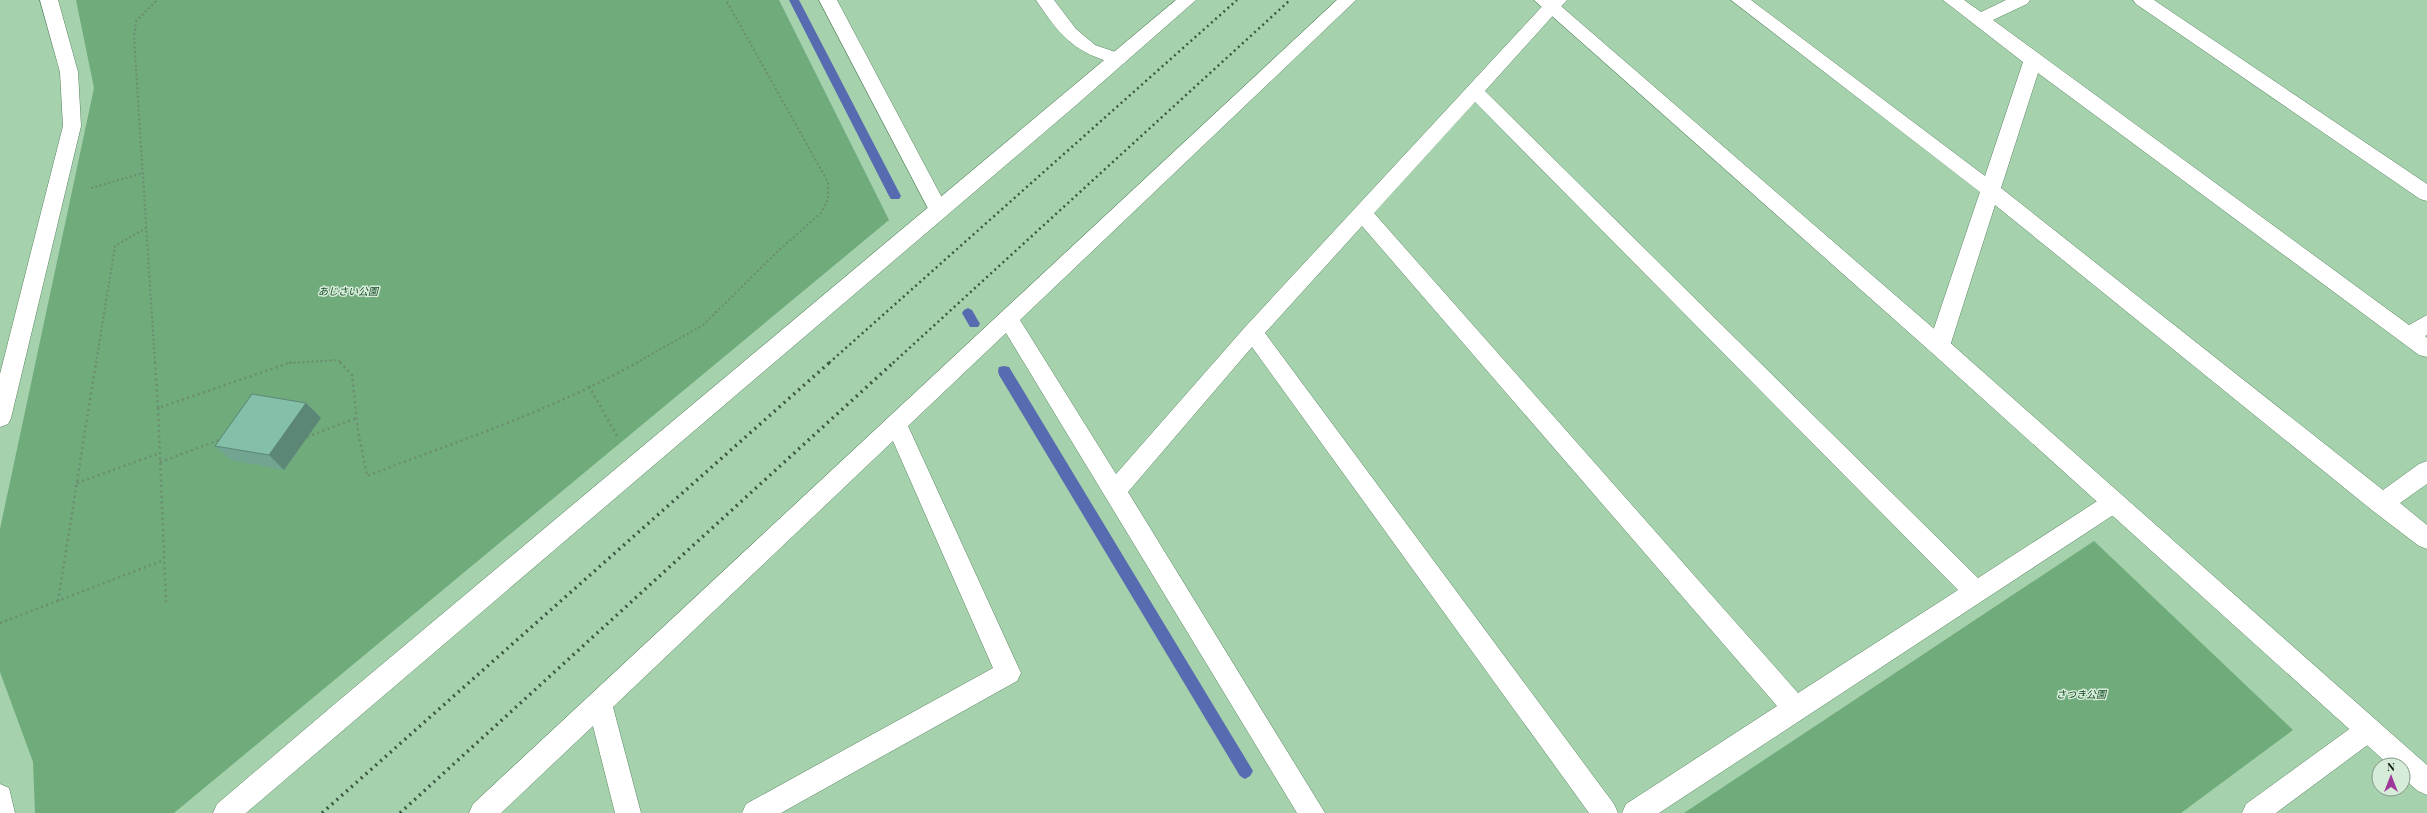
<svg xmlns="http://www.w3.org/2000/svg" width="2427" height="813" viewBox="0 0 2427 813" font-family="'Playfair Display','Noto Sans JP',serif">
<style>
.green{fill:#6fab7b}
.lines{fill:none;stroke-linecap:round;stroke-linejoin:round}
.stream{fill:#576bb0;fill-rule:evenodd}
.lane-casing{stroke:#5b8563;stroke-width:1}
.street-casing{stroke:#5b8563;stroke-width:1}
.secondary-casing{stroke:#5b8563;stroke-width:1}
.path-far1{stroke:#6b8e71;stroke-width:2;stroke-dasharray:2 2.5;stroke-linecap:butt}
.path{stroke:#6b8e71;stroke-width:2.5;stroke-dasharray:2 3.5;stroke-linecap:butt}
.lane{fill:#fff;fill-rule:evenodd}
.street{fill:#fff;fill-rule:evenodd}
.secondary{fill:#fff;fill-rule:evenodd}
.rail-far1{stroke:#3c5742;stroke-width:2.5;stroke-dasharray:2 3.5;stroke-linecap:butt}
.rail{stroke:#3c5742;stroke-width:3.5;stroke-dasharray:2 4.5;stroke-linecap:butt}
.wall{fill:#71a491}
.shaded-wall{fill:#5c8676}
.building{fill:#83bfa9;stroke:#5c8676}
.labels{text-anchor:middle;stroke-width:3;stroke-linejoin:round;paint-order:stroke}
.park-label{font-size:10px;font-style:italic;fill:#124823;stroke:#d6ecd9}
</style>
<rect width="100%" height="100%" fill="#a5d2ad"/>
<!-- green -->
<g class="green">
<path d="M76 0H779L889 220 174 813H35L33 762 0 672V529L94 88Z"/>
<path d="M2094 541 2293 730 2181 813H1684Z"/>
</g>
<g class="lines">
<!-- stream -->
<g class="stream">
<path d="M789 0H799L901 196 899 199H891L889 196Z"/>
<path d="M968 308 972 310 980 324 978 327H970L962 313 964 310Z"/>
<path d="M1004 366 1009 367 1250 766 1253 771 1250 776 1245 779 1240 776 999 375 998 371 999 367Z"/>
</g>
<!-- lane casing -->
<g class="lane-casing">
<path id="lane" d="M2368 718 2377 722 2380 730 2377 738 2276 813H2242L2246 804 2359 722Z"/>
</g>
<!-- street casing -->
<g class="street-casing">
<g id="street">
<path d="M40 0H58L78 72 81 126 11 418 8 424 0 427V374L63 126 60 72Z"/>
<path d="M819 0H837L949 211 946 216 939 218 932 216Z"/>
<path d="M1036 0H1054L1076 29 1095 45 1124 55 1127 59 1124 63C1116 66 1109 62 1101 59 1069 48 1054 27 1036 0Z"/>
<path d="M1337 0H1356L1020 320 1116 474 1246 326 1548 0H1567L1485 91 1978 578 2105 496 2113 493 2121 496 2125 503 2121 510 1659 813H1622L1626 804 1777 706 1362 226 1265 333 1614 804 1618 813H1589L1252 347 1128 492 1325 813H1297L1006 333 908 426 1021 673 1017 681 781 813H742L746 804 993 668 893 441 613 707 641 813H615L593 726 501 813H469L473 804ZM1475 102 1958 590 1798 693 1374 213Z"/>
<path d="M1731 0H1751L1985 176 2023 62 1943 0H1964L1981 12 2006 0H2030L2027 4 1993 20 2409 325 2427 315V335L2425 336 2427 338V357L2419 355 2038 73 2001 188 2383 490 2419 464 2427 461V484L2400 503 2427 525V549L2419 546 2373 511 1995 205 1950 346 1947 352 1939 354 1931 352 1928 346 1980 192Z"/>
<path d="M2133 0H2154L2427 184V201L2420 199 2136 4Z"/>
<path d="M0 784 9 788 15 813H0Z"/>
</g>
</g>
<!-- secondary casing -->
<g class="secondary-casing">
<g id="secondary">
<path d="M1176 0H1196L1074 107 246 813H213L217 804 337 702Z"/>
<path d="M1534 0H1554L1947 340 2427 765V795L2418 791 2403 778V765H2389L1931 352Z"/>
</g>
</g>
<!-- path-far1 -->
<g class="path-far1">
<path d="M91 188 143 173"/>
<path d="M96 363 115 246 146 228"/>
<path d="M155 363 134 37 136 21 157 0"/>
<path d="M289 363 338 360 341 363"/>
<path d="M636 363 703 325 777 252 821 213 828 199V182L726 0"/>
</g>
<!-- path -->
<g class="path">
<path d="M155 362 158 408 292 362"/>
<path d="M340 362 352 375 358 431 367 476C458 441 553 410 638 362"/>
<path d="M589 386 617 436"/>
<path d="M158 408 166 602"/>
<path d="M307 437 356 418"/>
<path d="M160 462 222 439"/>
<path d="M77 483 160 453"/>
<path d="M58 601 96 362"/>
<path d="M0 623 164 560"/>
</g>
<!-- lane -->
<use href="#lane" class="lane"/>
<!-- street -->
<use href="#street" class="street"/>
<!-- secondary -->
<use href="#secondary" class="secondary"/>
<!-- rail-far1 -->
<g class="rail-far1">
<path d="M829 363 1237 0"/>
<path d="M893 363 1290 0"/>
</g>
<!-- rail -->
<g class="rail">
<path d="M322 813 830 362"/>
<path d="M400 813 894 362"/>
</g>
</g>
<!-- wall -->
<path class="wall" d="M306 403 321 418 284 470 231 460 215 446Z"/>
<!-- shaded-wall -->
<path class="shaded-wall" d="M306 403 321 418 284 470 269 455Z"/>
<!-- building -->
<path class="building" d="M252 394 306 403 269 455 215 446Z"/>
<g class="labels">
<!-- park labels -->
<g class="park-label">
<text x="348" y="295">あじさい公園</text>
<text x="2081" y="698">さつき公園</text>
</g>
</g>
<!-- north arrow -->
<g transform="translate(2391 777)"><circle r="19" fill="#d6ecd9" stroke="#839786"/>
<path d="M0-3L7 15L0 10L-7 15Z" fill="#a0389b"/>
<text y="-6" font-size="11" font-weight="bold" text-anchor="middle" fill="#06170a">N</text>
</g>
</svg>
